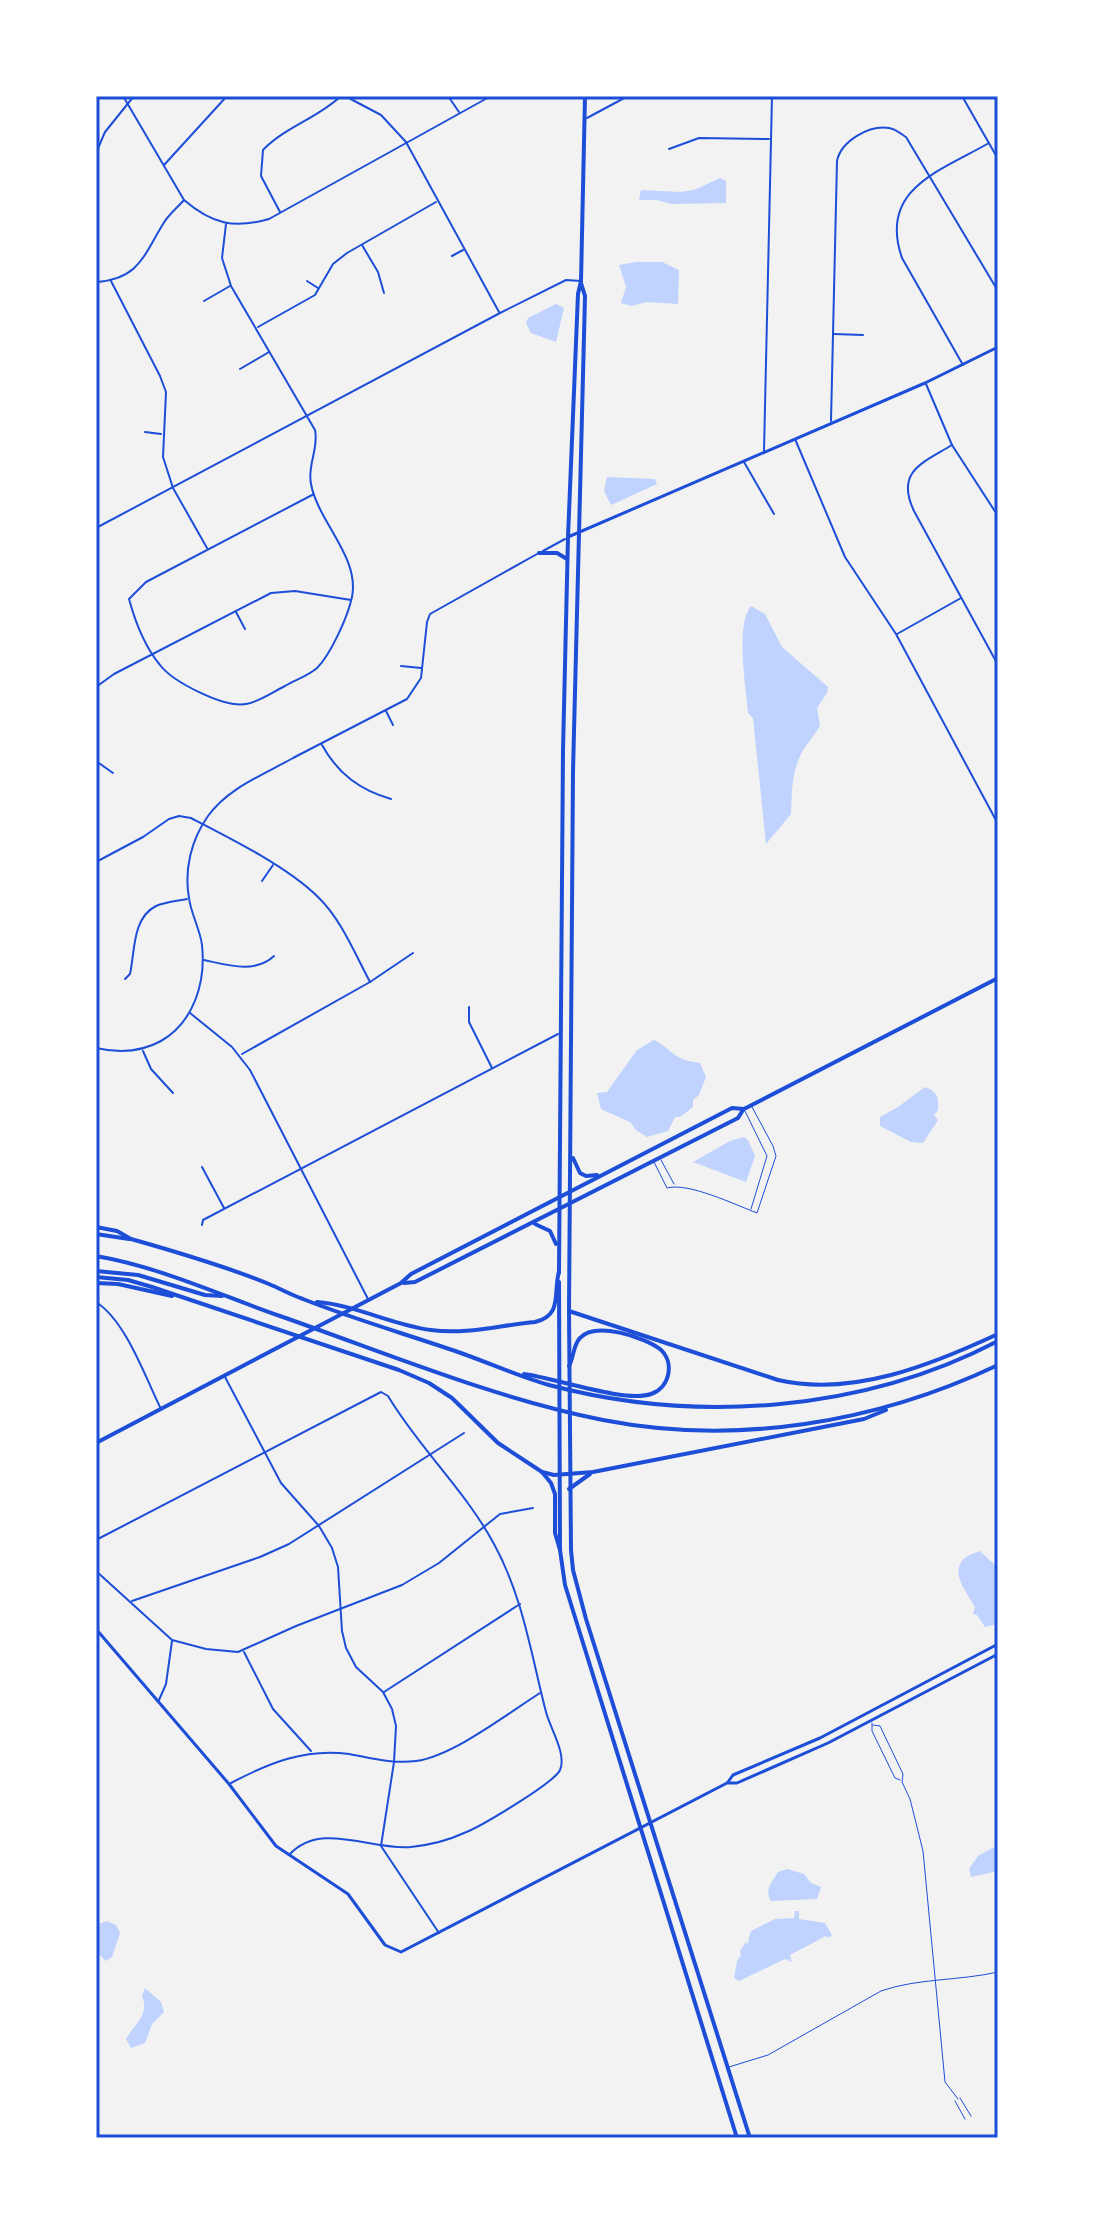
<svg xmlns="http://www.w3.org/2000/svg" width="1094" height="2234" viewBox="0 0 1094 2234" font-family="'Golos Text',sans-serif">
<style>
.water{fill:#bfd3fe}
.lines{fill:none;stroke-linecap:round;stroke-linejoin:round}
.service{stroke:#1d4ed8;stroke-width:1}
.minor{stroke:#1d4ed8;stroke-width:2}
.tertiary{stroke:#1d4ed8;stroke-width:3}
.primary{stroke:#1d4ed8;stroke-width:4}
.motorway{stroke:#1d4ed8;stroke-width:4}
.neatline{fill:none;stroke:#1d4ed8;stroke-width:3}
</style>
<rect width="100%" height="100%" fill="#f2f2f2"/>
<!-- water -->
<g class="water">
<path d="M720 178 726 181V203L671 204 657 200H639L641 190 680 192 694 190Z"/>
<path d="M636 262H662L679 270 678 304 647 302 631 306 621 303 626 287 619 265Z"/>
<path d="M556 304 564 308 556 342 531 333 526 323 528 318Z"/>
<path d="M607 477 655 479 657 484 611 505 604 491Z"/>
<path d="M751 606 765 614 782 647 828 687 827 693 817 708 820 726C815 735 807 743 802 752 791 773 792 793 791 814L766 844 753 718 748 713C746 687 735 625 751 606Z"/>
<path d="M654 1040C674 1050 672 1060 700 1063L706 1077 699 1095 693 1100V1107L680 1117H675L668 1131 647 1137 636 1130 630 1122 601 1109 597 1093 607 1092 637 1050Z"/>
<path d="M925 1087C937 1092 939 1097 938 1110L934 1115 938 1120 923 1143 911 1142 880 1126V1117L898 1107Z"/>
<path d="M744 1137 748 1140 755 1156 746 1182 693 1162 730 1141Z"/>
<path d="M980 1551 998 1568V1624L985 1627 977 1615 973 1614 975 1607C962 1585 943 1562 980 1551Z"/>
<path d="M998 1845V1871L971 1877 969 1869 978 1856Z"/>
<path d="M787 1869 804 1874 811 1883 821 1887 817 1899 771 1901C764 1890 772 1882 778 1872Z"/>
<path d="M795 1911H799V1919L825 1923 832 1935 828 1938 826 1936 790 1955 792 1962 785 1959 739 1981 734 1978 737 1961 741 1955 740 1951 746 1942 747 1945 751 1931 775 1919 794 1918Z"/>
<path d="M107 1921 116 1925 120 1933 112 1957 106 1961 96 1952V1925Z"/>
<path d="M145 1988 161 2002 164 2012 152 2024 145 2043 131 2048 126 2039C134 2024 150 2015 142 1996Z"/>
</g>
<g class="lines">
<!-- service -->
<g class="service">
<path d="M745 1111 767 1156 751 1209"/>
<path d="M661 1160 674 1184"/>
<path d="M654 1162 667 1188C688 1182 736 1205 757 1213L776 1156 773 1146 752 1107"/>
<path d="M872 1723V1731L895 1778 900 1780"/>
<path d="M873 1725 880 1726 903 1774 902 1782 910 1799 923 1851 945 2082 958 2099"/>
<path d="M729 2067 768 2055 881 1991C918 1978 959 1981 998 1972"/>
<path d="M960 2098 971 2116"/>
<path d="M955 2101 965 2119"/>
</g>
<!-- minor -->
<g class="minor">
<path d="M123 96 184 200C212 224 234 229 269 219L491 96"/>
<path d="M345 96 381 115 406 142 499 312"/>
<path d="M448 96 459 112"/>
<path d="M962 96 998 159"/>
<path d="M587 118 628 96"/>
<path d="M669 149 699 138 769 139"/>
<path d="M96 153 105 132 134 96"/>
<path d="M164 165 227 96"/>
<path d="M280 212 261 176 263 150C285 127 318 118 341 96"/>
<path d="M226 224 222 258 231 286 315 430C319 449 307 465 311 484 318 522 360 557 352 597 348 616 331 654 317 668 308 676 295 680 285 686 273 692 259 702 246 704 224 708 173 682 160 665 145 647 135 621 129 599L146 582 314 494"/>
<path d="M362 245 378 272 384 293"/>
<path d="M452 256 463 250"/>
<path d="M111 281 160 376 166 392 163 457 173 488 207 548"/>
<path d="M307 281 318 288"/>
<path d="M96 282C139 279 144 255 163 224 168 215 177 208 184 200"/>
<path d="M204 301 230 286"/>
<path d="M258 327 315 295 333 264 347 253 436 202"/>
<path d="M834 334 863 335"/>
<path d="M963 365 902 258C878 189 940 171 989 143"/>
<path d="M240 369 269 352"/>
<path d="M926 384 952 445 998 516"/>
<path d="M831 421 837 161C841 141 869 125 889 128 896 129 901 134 906 137L998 291"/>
<path d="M145 432 161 434"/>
<path d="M795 439 845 557 896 634 998 824"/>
<path d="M952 445C923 463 895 471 914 511L998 665"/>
<path d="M764 451 772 96"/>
<path d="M744 462 774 514"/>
<path d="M96 528 500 313 566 280 581 281"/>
<path d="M543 551 565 539"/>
<path d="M236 612 245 629"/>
<path d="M897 634 961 598"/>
<path d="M401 666 421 668"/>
<path d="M96 687 114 674 271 593 295 591 351 600"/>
<path d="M386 711 393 725"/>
<path d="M322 745C338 774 360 790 391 799"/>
<path d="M96 761 113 773"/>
<path d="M96 862 143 837 169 819 179 816 191 818C230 838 288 867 318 897 341 919 355 954 370 982"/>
<path d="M262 881 273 865"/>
<path d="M204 960C227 965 255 974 274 956"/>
<path d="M125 979 130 974C135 952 132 918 156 906 165 902 177 901 187 899"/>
<path d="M469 1007V1022L492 1068"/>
<path d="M190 1013 232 1047 250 1070 368 1299"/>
<path d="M96 1048C118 1053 141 1052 161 1041 194 1022 206 982 202 945 200 929 191 914 189 898 184 870 191 840 208 816 228 788 263 775 293 758 331 738 369 719 407 699L421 678 427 622 430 614 537 554"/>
<path d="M143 1051 151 1069 173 1093"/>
<path d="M242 1054 370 982 413 953"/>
<path d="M96 1116V1117"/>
<path d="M202 1167 224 1208"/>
<path d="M202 1225 203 1220 558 1034"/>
<path d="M96 1302C126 1321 145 1377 161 1409"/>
<path d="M225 1377 281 1483 319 1526 332 1548 338 1567 342 1631 346 1648 356 1667 383 1692 392 1709 396 1726 394 1762 381 1846 439 1933"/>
<path d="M96 1540 381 1392 388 1396C419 1448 465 1490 494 1544 523 1597 531 1654 546 1712 550 1728 567 1754 560 1770 554 1783 480 1827 464 1833 447 1841 429 1845 411 1847 371 1851 321 1820 289 1855"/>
<path d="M96 1571 172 1640 206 1649 238 1652 296 1626 402 1585 439 1563 500 1514 533 1508"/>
<path d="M132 1601 260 1557 289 1544 464 1433"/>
<path d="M244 1652 273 1709 311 1751"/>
<path d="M384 1692 520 1604"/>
<path d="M159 1700 166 1684 172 1641"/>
<path d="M231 1783C269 1763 305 1748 349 1754 371 1758 393 1764 416 1761 453 1756 507 1714 540 1693"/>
</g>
<!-- tertiary -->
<g class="tertiary">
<path d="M568 537 925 383 998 347"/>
<path d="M96 1629 229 1784 276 1846 348 1894 385 1945 401 1952 727 1783H737L828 1743 998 1654"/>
<path d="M728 1782 733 1775 820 1738 998 1644"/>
</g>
<!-- primary -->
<g class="primary">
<path d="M581 283 585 296 573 771 569 1311 571 1550 573 1570 586 1619 750 2138"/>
<path d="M539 553H557L567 559"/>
<path d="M573 1158 580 1173 586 1176 597 1175"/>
<path d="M535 1224 550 1231 556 1244"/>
<path d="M559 1273 563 750 568 537 578 294 581 281 585 96"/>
<path d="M559 1282 560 1550 565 1585 737 2138"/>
<path d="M404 1283 415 1282 738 1118 743 1110"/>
<path d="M96 1443 401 1283 411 1274 732 1108 744 1109 998 978"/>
</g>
<!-- motorway -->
<g class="motorway">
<path d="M96 1227 117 1231 131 1239C177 1252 225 1266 269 1284 281 1289 291 1295 303 1299 353 1319 406 1334 458 1352 487 1362 520 1377 549 1385 696 1424 862 1412 998 1341"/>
<path d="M96 1234 129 1239"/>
<path d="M96 1256C160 1267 220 1295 280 1316 386 1353 493 1398 603 1420 736 1446 876 1423 998 1365"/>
<path d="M96 1271 138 1275 205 1295 222 1296"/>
<path d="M96 1277 128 1280 152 1287 399 1370 429 1383 452 1398 498 1443 542 1472 551 1483 555 1494V1533L560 1550"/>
<path d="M96 1283 118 1284 172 1296"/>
<path d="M317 1302C356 1305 392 1325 431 1330 465 1335 501 1325 535 1322 563 1315 553 1294 559 1271"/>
<path d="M569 1311 778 1380C853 1397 931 1365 998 1334"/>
<path d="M524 1374C555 1378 625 1403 651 1394 670 1388 675 1362 660 1349 644 1337 595 1321 580 1338 573 1345 574 1357 569 1366"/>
<path d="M542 1472 554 1475 593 1472 864 1419 886 1410"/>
<path d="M569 1489 590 1474"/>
</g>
</g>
<!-- border -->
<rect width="1094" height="2234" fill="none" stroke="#ffffff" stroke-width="196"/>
<rect x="98" y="98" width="898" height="2038" class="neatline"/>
</svg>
